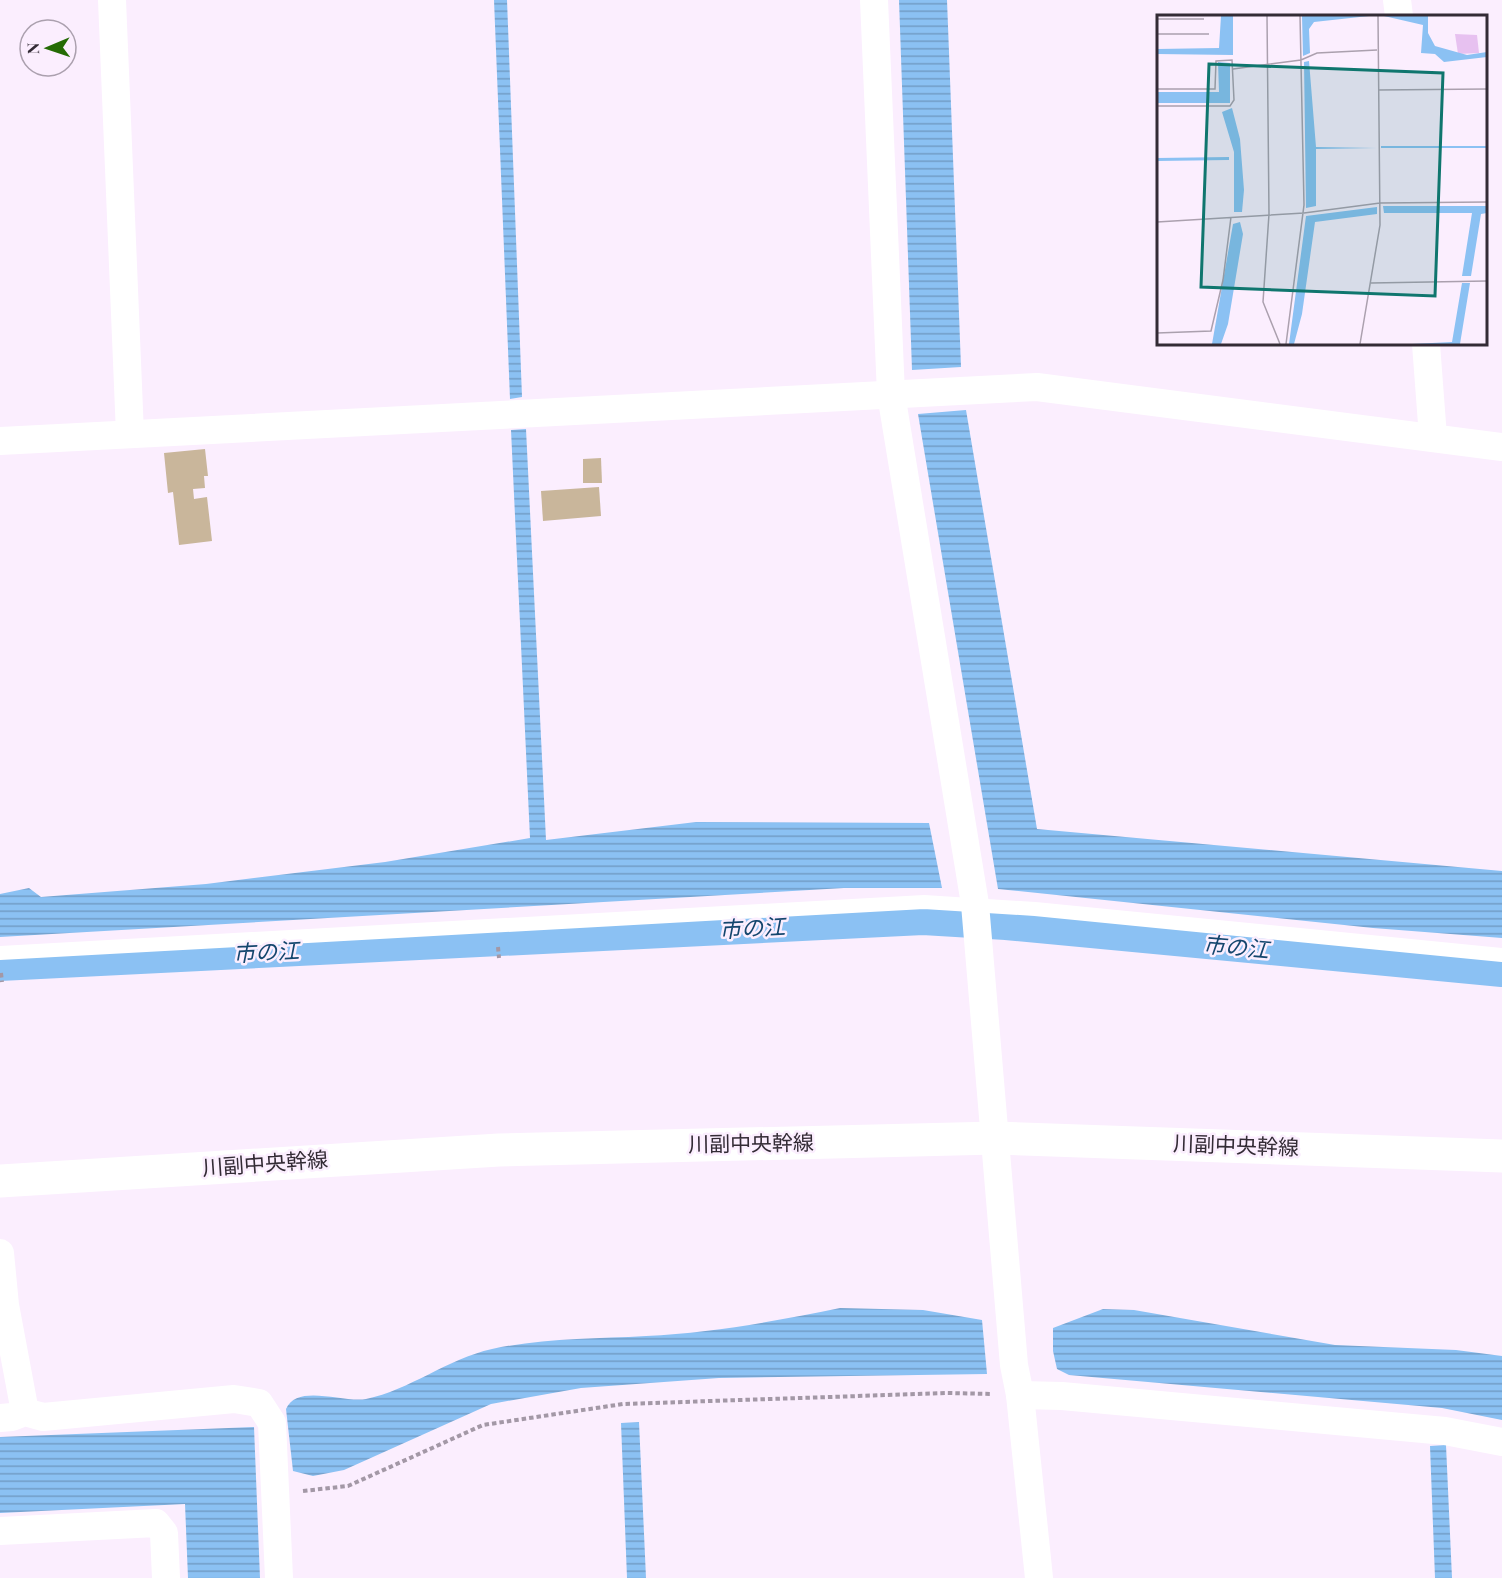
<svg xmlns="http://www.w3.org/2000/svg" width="1502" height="1578" viewBox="0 0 1502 1578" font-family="'Playfair Display','Noto Sans JP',serif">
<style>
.water{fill:url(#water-rules)}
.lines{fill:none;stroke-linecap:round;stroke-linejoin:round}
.canal{stroke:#8bc1f3;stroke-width:32}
.building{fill:#c9b69b}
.path{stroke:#a398a6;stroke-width:4;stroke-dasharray:4.5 3;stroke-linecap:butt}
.service{stroke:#fff;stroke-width:14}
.minor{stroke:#fff;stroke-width:28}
.tertiary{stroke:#fff;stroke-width:33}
.labels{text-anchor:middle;stroke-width:5;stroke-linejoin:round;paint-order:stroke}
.street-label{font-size:21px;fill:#332b35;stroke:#fbeefe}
.water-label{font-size:22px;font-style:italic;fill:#14466e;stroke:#fbeefe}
.inset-road{fill:none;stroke:#aba0ae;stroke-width:1.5}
.view{fill:#0f766e;fill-opacity:0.15;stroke:#0f766e;stroke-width:3}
.inset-edge{fill:none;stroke:#332b35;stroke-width:3}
</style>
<defs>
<pattern id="water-rules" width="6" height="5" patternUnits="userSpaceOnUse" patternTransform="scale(1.5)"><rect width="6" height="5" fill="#8bc1f3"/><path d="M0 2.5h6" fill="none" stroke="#729dc6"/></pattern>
</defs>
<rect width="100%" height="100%" fill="#fbeefe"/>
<!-- water -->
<g class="water">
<path d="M494 0H507L522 397 510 399Z"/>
<path d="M899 0H947L961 367 912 370Z"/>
<path d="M966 410 1037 829 1502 871V938L1373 928 998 889 918 414Z"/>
<path d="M526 429 546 840 696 822 929 823 942 888H844L0 937V894L29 888 41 897 206 884 385 862 530 838 511 430Z"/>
<path d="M840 1308 923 1310 982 1320 987 1374 719 1378 581 1388 491 1404 344 1470 313 1476 293 1471 286 1409C297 1383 343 1403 366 1399 410 1390 447 1359 492 1349 543 1338 594 1339 646 1336 712 1333 776 1321 840 1308Z"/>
<path d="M1103 1309 1134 1310 1335 1345 1456 1350 1502 1356V1420L1442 1408 1069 1375 1057 1369 1053 1351V1328Z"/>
<path d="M639 1422 646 1578H627L621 1423Z"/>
<path d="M254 1427 260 1578H188L185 1504 0 1513V1437Z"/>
<path d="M1446 1445 1452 1578H1435L1430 1446Z"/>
</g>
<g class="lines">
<!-- canal -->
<path class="canal" d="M0 965 923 919 1006 924 1502 971"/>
</g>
<!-- building -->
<g class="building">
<path d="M205 449 208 476H204L205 488 193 489 194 499 207 497 212 541 179 545 173 492 168 493 164 453Z"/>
<path d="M601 458 602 483H583V459Z"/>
<path d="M599 487 601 516 543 521 541 491Z"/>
</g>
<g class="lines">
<!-- path -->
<g class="path">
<path d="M498 947 499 958"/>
<path d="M1 973 2 982"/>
<path d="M303 1491 348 1486 483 1425 623 1404 947 1393 992 1394"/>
</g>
<!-- service -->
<path class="service" d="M0 953 924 902 1035 909 1502 955"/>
<!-- minor -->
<g class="minor">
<path d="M112 0 130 434"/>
<path d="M874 0 891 394 975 904 1014 1365 1020 1395 1039 1578"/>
<path d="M1397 0 1399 16"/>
<path d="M1426 344 1433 437"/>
<path d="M0 441 1037 387 1502 447"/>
<path d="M0 1253 5 1305 25 1412"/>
<path d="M1020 1395 1062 1396 1445 1431 1502 1442"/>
<path d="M0 1418 12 1417 25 1412 43 1417 234 1399 259 1403 272 1423 279 1578"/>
<path d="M0 1531 156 1523 164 1533 166 1578"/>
</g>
<!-- tertiary -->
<path class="tertiary" d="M0 1181 499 1150 996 1138 1502 1156"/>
</g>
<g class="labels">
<!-- street labels -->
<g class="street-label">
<text transform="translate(751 1144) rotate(-1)" y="7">川副中央幹線</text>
<text transform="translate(1236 1146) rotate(2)" y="7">川副中央幹線</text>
<text transform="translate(265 1164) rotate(-4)" y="7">川副中央幹線</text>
</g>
<!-- water labels -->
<g class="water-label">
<text transform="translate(752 928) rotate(-3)" y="8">市の江</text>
<text transform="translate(1236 947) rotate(5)" y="8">市の江</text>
<text transform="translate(266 952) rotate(-3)" y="8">市の江</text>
</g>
</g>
<!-- overview -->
<g transform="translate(1157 15)">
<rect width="330" height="330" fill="#fbeefe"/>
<path d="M298 19 320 20 322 38 301 39Z" fill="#e7c1f0"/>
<path d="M64 1H76V40L0 39V34L62 33ZM145 1H212L157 7 152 14 153 38 146 41ZM227 1H271V18L278 31 310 40 330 37V42L287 47 278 39 264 38 266 10ZM152 46 159 132 220 133 159 134V191L149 193 147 47ZM61 47 73 48V88H0V77H62ZM75 93 83 124 87 175 85 197H77V137L65 97ZM224 131H330V133H224ZM72 142V145L0 146V143ZM226 191H330V198L324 199 314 261H305L315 198H227ZM220 192V199L158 207 145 299 137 329H132L149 201ZM83 207 86 219 71 309 64 329H55L76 209ZM305 268H313L303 329H255L295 327Z" fill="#8bc1f3"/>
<path class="inset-road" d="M110 1 112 199 106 287 123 329M0 4H47M0 19H52M76 54 144 45 160 38 220 35M0 74H58L59 46 75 45 77 85 73 91H0M221 75 330 74M0 207 147 198 223 188 330 187M214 268 330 266M0 318 54 316 66 265 74 202M129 329 147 190 143 1M203 329 223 210 221 1"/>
<path class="view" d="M52 49 286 58 278 281 44 272Z"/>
<rect width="330" height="330" class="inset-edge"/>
</g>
<!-- north arrow -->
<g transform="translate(48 48) rotate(268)"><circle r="28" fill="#fbeefe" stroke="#aba0ae" stroke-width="1.5"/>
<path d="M0-4.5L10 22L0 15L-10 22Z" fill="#256b05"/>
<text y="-9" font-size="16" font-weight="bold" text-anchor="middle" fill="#332b35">N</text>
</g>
</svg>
